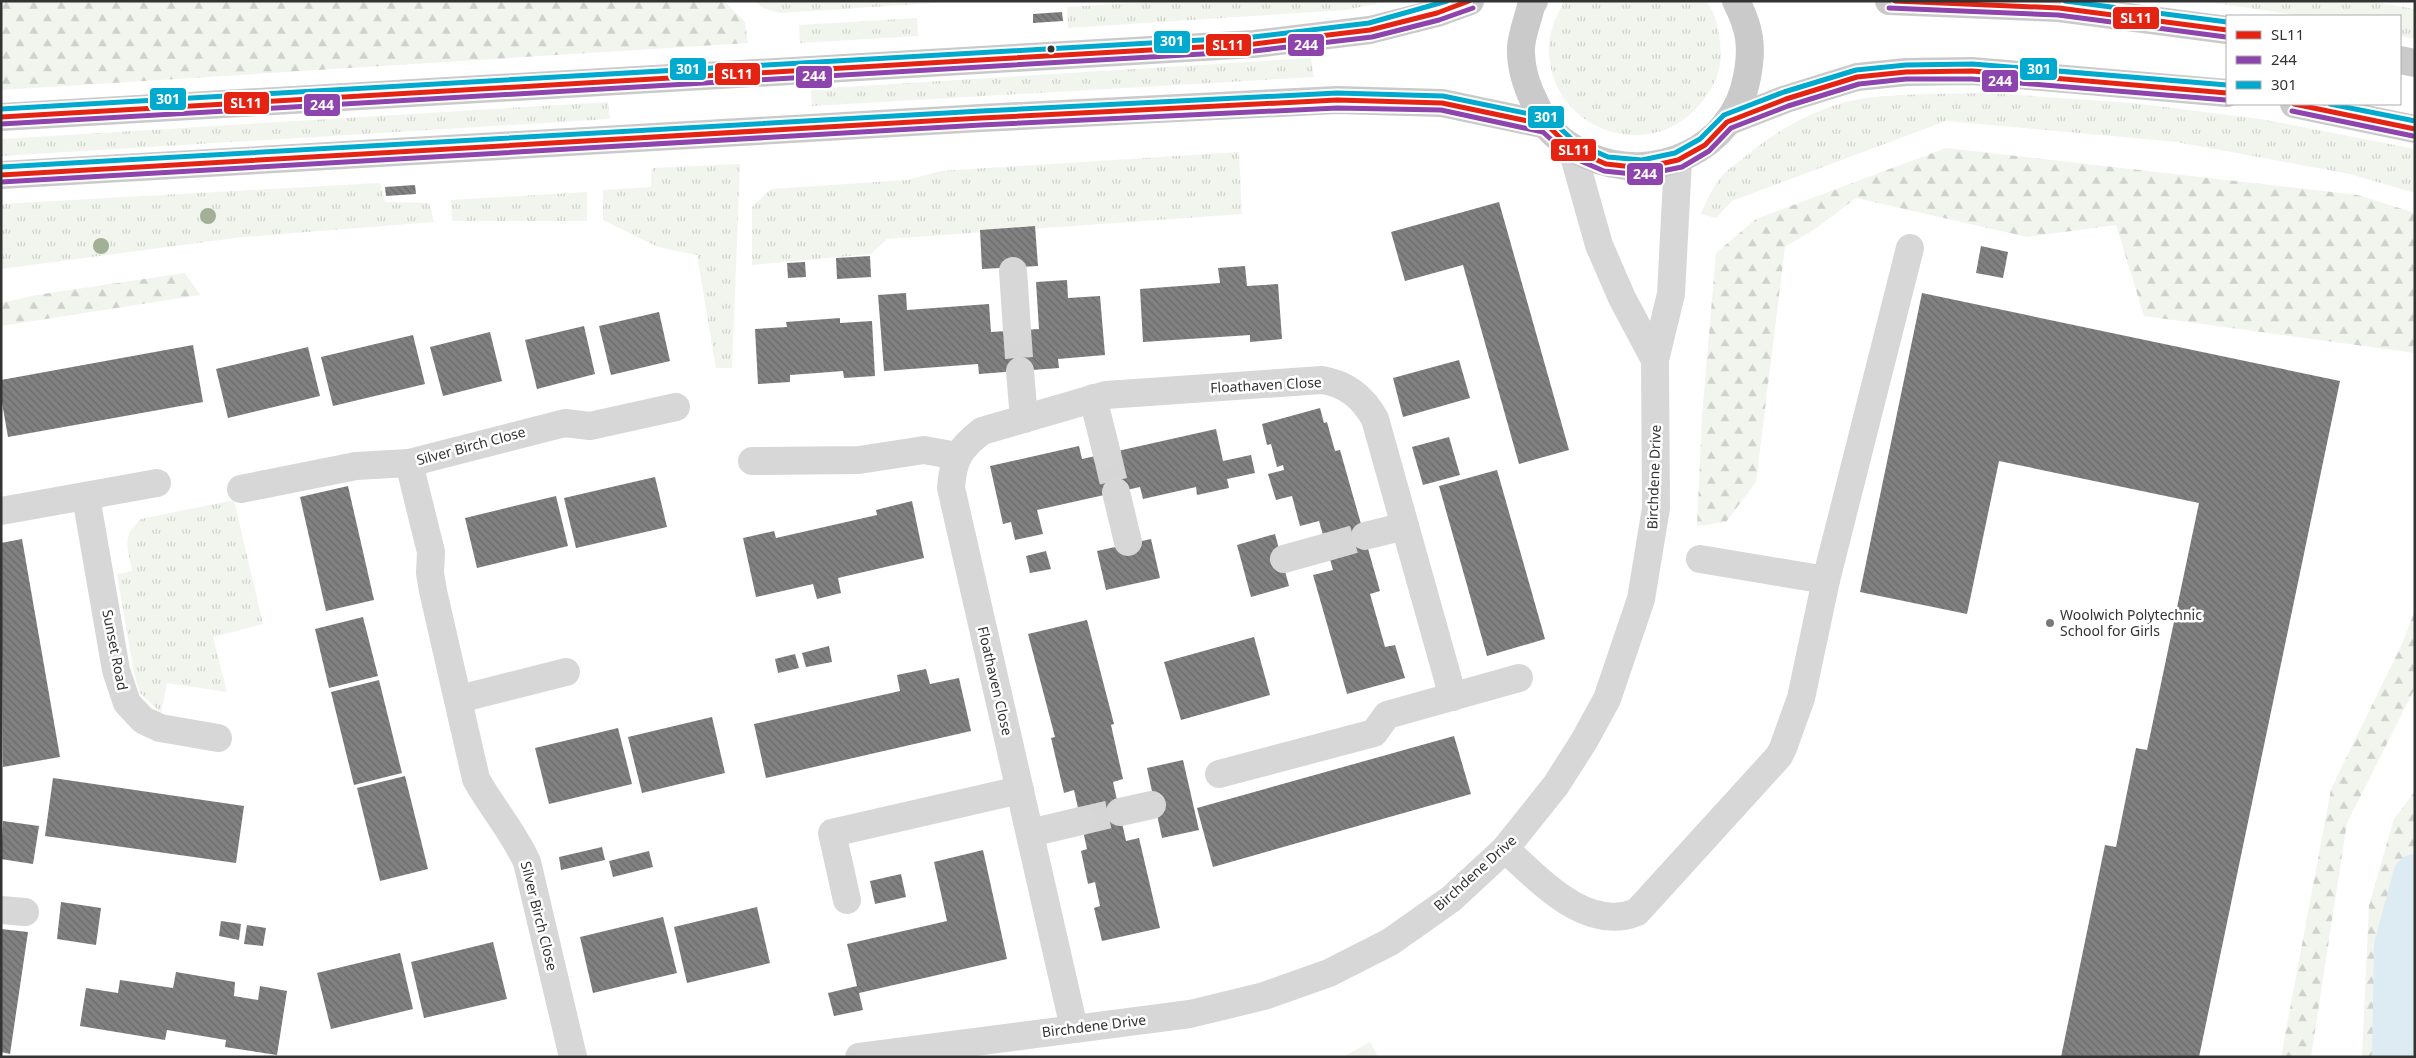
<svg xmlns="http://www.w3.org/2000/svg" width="2416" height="1058" viewBox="0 0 2416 1058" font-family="'Noto Sans',sans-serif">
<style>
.grass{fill:url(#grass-tufts)}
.forest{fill:url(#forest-firs)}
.park{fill:#f1f5ed}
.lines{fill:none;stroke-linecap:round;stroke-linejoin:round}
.canal{stroke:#ddebf3;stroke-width:44}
.building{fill:url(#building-back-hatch)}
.minor-tunnel{stroke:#d6d6d6;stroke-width:28;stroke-dasharray:28 14;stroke-linecap:butt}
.minor{stroke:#d7d7d7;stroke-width:28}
.major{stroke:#cacaca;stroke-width:28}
.bus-1-casing{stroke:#fff;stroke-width:9}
.bus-2-casing{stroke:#fff;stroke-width:9}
.bus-3-casing{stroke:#fff;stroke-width:9}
.bus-1{stroke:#e42313;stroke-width:5}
.bus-2{stroke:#8e44ad;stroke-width:5}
.bus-3{stroke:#00a9ce;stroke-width:5}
.tree{fill:#a2b095}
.bus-dot{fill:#333;stroke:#fff;stroke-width:2}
.poi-dot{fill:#7a7a7a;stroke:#fff;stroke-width:2}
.labels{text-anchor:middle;stroke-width:5;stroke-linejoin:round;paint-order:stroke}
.street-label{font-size:14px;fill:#333;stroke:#fff}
.poi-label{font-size:14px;fill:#333;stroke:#fff;text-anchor:start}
.line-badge{stroke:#fff;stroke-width:2}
.badge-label{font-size:14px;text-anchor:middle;font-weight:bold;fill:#fff}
</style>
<defs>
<pattern id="grass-tufts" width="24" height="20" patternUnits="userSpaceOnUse" patternTransform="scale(1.25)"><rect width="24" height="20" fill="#f1f5ed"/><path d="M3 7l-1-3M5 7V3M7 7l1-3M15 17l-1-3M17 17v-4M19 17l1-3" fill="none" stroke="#cfd2cc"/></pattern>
<pattern id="forest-firs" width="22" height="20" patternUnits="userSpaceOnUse" patternTransform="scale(1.25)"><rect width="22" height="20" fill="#f1f5ed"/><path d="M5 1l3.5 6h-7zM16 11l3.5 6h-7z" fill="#cfd2cc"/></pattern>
<pattern id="building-back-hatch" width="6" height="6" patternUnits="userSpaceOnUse" patternTransform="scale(1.25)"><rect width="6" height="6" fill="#818181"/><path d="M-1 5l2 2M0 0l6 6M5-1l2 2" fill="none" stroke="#6a6a6a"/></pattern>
</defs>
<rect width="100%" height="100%" fill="#fff"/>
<!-- grass -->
<g class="grass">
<path d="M756 1H966L780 13 763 8Z"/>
<path d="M1172 1H1391L1345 10 1068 28 1067 7Z"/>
<path d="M1564 1H1706C1718 16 1720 36 1721 55 1721 73 1712 90 1701 103 1651 165 1552 131 1549 52 1548 33 1556 17 1564 1Z"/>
<path d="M2201 1H2368L2415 9V39L2400 36V16H2303Z"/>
<path d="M917 18 918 36 800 43 799 25Z"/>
<path d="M1311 58 1314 77 812 106 811 89Z"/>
<path d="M1990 93 2132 103 2261 119 2415 149V193L2350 174 2177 142 1946 121 1732 201 1716 218 1701 214C1706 201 1712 189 1721 177 1726 171 1734 165 1741 160 1775 131 1819 105 1865 98 1906 93 1949 94 1990 93Z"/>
<path d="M608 102 610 119 1 156V139Z"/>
<path d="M1239 152 1242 214 887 239 871 254 752 265V207L771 189 907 180 941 171Z"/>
<path d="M740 164 732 368H716L697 255 658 247 603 220V190L651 187 652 168Z"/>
<path d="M380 183 385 202 429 203 434 222 243 237 1 269V204Z"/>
<path d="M587 192V221H452L451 200Z"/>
<path d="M234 500 263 624 213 637 227 692 167 683 161 713 140 693 134 673 117 574 132 571C128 547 121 537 141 519Z"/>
</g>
<!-- forest -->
<g class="forest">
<path d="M1 1H724L745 22 748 43 1 90Z"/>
<path d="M1946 148 2358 195 2415 213V353L2144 316 2116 225 2027 237 1856 198 1815 229 1785 247 1756 482 1726 522 1697 526 1702 416 1716 253 1756 219Z"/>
<path d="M185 273 200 295 1 326V303L36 295Z"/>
<path d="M2415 610V688L2347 823 2311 1057H2281L2331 789 2402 644Z"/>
<path d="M2415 791V1057H2362L2369 905 2394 819Z"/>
</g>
<!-- park -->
<path class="park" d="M1370 1042 1378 1057H1343Z"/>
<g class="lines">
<!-- canal -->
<path class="canal" d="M2394 1057 2396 946 2415 876"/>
</g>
<!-- building -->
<g class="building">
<path d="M1062 12 1063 21 1033 23V14Z"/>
<path d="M415 185 416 194 386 196 385 187Z"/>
<path d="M1499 202 1569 450 1519 464 1463 265 1405 281 1391 232Z"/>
<path d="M1035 226 1038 266 982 269 980 230Z"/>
<path d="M1981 246 2008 252 2003 278 1976 273Z"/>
<path d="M870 256 871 277 837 279 836 258Z"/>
<path d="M805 262 806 277 788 278 787 263Z"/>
<path d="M1245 266 1247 286 1278 284 1282 339 1250 342V335L1143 342 1140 289 1220 283 1218 268Z"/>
<path d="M1067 280 1068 298 1100 296 1105 355 1058 359 1059 368 979 374 978 364 884 371 878 295 906 293 907 310 989 304 991 332 1039 329 1036 282Z"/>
<path d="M1922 293 2340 381 2199 1057H2061L2105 845 2116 847 2136 748 2147 750 2199 503 1999 461 1967 614 1860 592Z"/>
<path d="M659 312 670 361 611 375 599 326Z"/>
<path d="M840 318V323L872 321 875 376 844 378 843 371 817 373 790 375V382L758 384 755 329 787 327 786 322Z"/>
<path d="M584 326 595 374 537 389 525 340Z"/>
<path d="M490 332 502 381 443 396 430 347Z"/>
<path d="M413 335 425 384 333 406 321 357Z"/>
<path d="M193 345 203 402 8 437 1 397V380Z"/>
<path d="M308 347 320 396 228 418 216 369Z"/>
<path d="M1459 360 1470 398 1403 417 1393 378Z"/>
<path d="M1320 408 1324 423 1327 422 1335 451 1340 450 1380 591 1370 594 1385 647 1395 645 1405 678 1347 694 1313 575 1333 570 1319 521 1300 526 1292 496 1276 500 1268 474 1284 470 1283 465 1277 467 1271 444 1267 445 1262 424Z"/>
<path d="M1216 429 1223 461 1251 455 1255 473 1227 479 1229 488 1197 495 1196 487 1143 499 1140 487 1037 510 1043 534 1015 540 1011 522 1003 524 990 466 1079 446 1082 459Z"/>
<path d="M1449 437 1460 475 1423 485 1412 447Z"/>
<path d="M1497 470 1545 639 1487 656 1439 486Z"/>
<path d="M655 477 667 527 576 548 564 498Z"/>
<path d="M348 486 374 600 326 611 300 497Z"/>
<path d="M556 496 568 546 477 568 465 518Z"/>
<path d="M912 501 924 558 838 578 841 593 817 599 813 584 756 597 743 538 774 531 776 538 877 515 876 510Z"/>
<path d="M1275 534 1289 586 1251 597 1237 545Z"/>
<path d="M22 539 60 757 3 767 1 543Z"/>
<path d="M1151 539 1160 578 1106 590 1097 551Z"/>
<path d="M1046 551 1051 569 1030 573 1026 556Z"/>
<path d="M363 617 378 676 329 688 315 629Z"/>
<path d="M1087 620 1114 724 1111 725 1123 779 1113 782 1126 841 1139 838 1160 928 1102 941 1094 908 1100 906 1095 882 1088 884 1081 851 1087 849 1074 790 1064 793 1051 738 1055 737 1028 634Z"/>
<path d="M1254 637 1270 695 1181 720 1164 662Z"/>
<path d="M829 646 832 662 806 667 802 653Z"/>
<path d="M795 654 799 668 778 673 775 659Z"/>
<path d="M926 669 930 684 959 678 971 731 766 778 754 724 900 691 897 675Z"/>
<path d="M379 680 402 773 354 785 331 692Z"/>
<path d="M712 717 725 773 642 793 628 737Z"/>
<path d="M618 728 632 784 549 804 535 748Z"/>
<path d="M1454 736 1471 794 1213 867 1197 808Z"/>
<path d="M1183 760 1199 830 1162 838 1147 768Z"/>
<path d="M405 776 428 869 380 881 357 788Z"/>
<path d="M53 778 244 806 236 863 45 836Z"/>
<path d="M3 821 39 826 33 864 1 859Z"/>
<path d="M602 847 605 860 561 870 559 857Z"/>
<path d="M983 850 1007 959 859 993 863 1010 834 1016 828 993 857 986 847 944 947 921 934 862Z"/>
<path d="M649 851 653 867 613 877 609 861Z"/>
<path d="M901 874 906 897 875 904 870 881Z"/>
<path d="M61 902 101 908 96 945 57 939Z"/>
<path d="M757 907 770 963 687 983 674 927Z"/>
<path d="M663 917 677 973 593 993 580 937Z"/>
<path d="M221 921 241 924 239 940 219 936Z"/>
<path d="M247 925 266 928 263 946 244 944Z"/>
<path d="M1 929 28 932 10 1054 1 1052Z"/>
<path d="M493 942 507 999 424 1018 411 962Z"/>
<path d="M400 953 413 1009 331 1029 317 973Z"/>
<path d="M176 972 235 982 234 996 258 1000 260 986 287 991 277 1055 225 1047 226 1040 167 1030 165 1040 80 1026 86 988 118 993 120 980 173 988Z"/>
</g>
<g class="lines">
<!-- minor-tunnel -->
<g class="minor-tunnel">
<path d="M1017 330 1020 371"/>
<path d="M1107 454 1116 492"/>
<path d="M1327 547 1365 536"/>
<path d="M1081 821 1120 812"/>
</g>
<!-- minor -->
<g class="minor">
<path d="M1572 149 1599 245 1622 298 1655 360"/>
<path d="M1013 271 1017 330"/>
<path d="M1020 371 1024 419"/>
<path d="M1093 398 1107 454"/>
<path d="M752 461 859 460 924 450 957 456"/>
<path d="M409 463 565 423 590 426 676 407"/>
<path d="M241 489 356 466 409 463 431 552 430 573 433 591 476 779C492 808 513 831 527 862L573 1057"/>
<path d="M1116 492 1128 542"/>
<path d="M86 497 116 670 127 703 143 720 160 728 218 738"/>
<path d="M1 511 157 483"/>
<path d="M1365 536 1405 526"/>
<path d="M1284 559 1327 547"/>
<path d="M1700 559 1826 580"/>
<path d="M459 699 566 672"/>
<path d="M1219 774 1374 733 1387 715 1519 678"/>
<path d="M1120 812 1152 805"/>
<path d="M1030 833 1081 821"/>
<path d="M1505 849C1540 880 1586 933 1637 912L1779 756 1783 748 1801 698 1826 580 1910 248"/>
<path d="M847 900 832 833 1020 790"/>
<path d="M1 910 25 912"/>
<path d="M1074 1028 951 488C953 459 959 449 982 431L1106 395 1322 380C1347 384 1363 397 1375 419L1453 697"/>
<path d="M859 1057 1190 1014 1264 996 1329 973 1390 942 1451 899 1505 849 1556 785 1584 741 1607 699 1641 599 1656 508 1655 360 1671 294 1678 160"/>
</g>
<!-- major -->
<g class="major">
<path d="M1534 1 1531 6C1528 19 1522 34 1521 47 1520 66 1527 88 1536 105 1539 111 1542 119 1546 125 1557 139 1573 149 1588 156 1653 185 1734 150 1747 77 1753 47 1750 28 1736 1"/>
<path d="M1889 1 2059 8 2227 30"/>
<path d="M2400 60 2415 63"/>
<path d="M2294 104 2415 129"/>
<path d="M1 117 1254 44 1370 30 1437 13 1470 1"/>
<path d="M1727 122 1786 99 1857 77 1906 72 1972 71 2227 93"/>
<path d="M1 175 981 118 1337 100 1442 103 1547 125"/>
</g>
<!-- bus-1 casing -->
<g class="bus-1-casing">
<g id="bus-1">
<path d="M1895 1 2059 8 2227 30"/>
<path d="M2294 104 2415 129"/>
<path d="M1 117 1254 44 1370 30 1437 13 1469 1"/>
<path d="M1 175 981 118 1337 100 1442 103 1547 125 1572 149 1606 164 1642 168 1678 160 1705 145 1727 122 1786 99 1857 77 1906 72 1972 71 2227 93"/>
</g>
</g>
<!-- bus-2 casing -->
<g class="bus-2-casing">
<g id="bus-2">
<path d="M1889 8 2058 15 2226 37"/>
<path d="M2292 111 2413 136"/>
<path d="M1 124 1254 51 1372 37 1439 20 1473 8"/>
<path d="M1 182 981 125 1337 108 1441 110 1543 132 1569 156 1604 171 1642 175 1682 167 1709 151 1731 128 1788 106 1859 84 1906 79H1972L2226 100"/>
</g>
</g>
<!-- bus-3 casing -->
<g class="bus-3-casing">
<g id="bus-3">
<path d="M2065 1 2227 22"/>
<path d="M2330 104 2415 121"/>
<path d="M1 109 1253 37 1369 23 1447 1"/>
<path d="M1 167 981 111 1337 93 1443 96 1549 118 1576 143 1608 157 1642 160 1675 153 1700 139 1724 115 1784 92 1856 70 1906 65 1973 64 2227 85"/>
</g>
</g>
<!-- bus-1 -->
<use href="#bus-1" class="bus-1"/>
<!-- bus-2 -->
<use href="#bus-2" class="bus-2"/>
<!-- bus-3 -->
<use href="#bus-3" class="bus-3"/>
</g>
<!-- trees -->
<g class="tree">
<circle cx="208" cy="216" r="8"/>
<circle cx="101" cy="246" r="8"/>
</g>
<!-- markers -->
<circle class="bus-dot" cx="1051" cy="49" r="4.5"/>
<circle class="poi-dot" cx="2050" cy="623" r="5"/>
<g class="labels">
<!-- street labels -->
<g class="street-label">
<text transform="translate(1266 385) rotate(-3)" y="5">Floathaven Close</text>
<text transform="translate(471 446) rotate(-15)" y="5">Silver Birch Close</text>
<text transform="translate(1654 477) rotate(-88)" y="5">Birchdene Drive</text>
<text transform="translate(115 650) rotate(79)" y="5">Sunset Road</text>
<text transform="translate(995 681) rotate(77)" y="5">Floathaven Close</text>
<text transform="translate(1475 873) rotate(-42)" y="5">Birchdene Drive</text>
<text transform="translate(539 916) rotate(76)" y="5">Silver Birch Close</text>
<text transform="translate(1094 1026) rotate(-7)" y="5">Birchdene Drive</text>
</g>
<!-- poi labels -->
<g class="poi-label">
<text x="2060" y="620">Woolwich Polytechnic<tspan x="2060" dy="16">School for Girls</tspan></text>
</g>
</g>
<g class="line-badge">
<rect x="2112" y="6" width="48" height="24" rx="5" fill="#e42313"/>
<rect x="1153" y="30" width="38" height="24" rx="5" fill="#00a9ce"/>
<rect x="1287" y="33" width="38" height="24" rx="5" fill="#8e44ad"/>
<rect x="1205" y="33" width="47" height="24" rx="5" fill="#e42313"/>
<rect x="2019" y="57" width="39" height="24" rx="5" fill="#00a9ce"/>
<rect x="669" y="57" width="38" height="24" rx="5" fill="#00a9ce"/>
<rect x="714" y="62" width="47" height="24" rx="5" fill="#e42313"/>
<rect x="795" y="65" width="38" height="24" rx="5" fill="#8e44ad"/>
<rect x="1981" y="69" width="38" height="24" rx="5" fill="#8e44ad"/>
<rect x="149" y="87" width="38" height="24" rx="5" fill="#00a9ce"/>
<rect x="223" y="91" width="47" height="24" rx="5" fill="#e42313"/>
<rect x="303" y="93" width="38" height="24" rx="5" fill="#8e44ad"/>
<rect x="1527" y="105" width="38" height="24" rx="5" fill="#00a9ce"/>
<rect x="1550" y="138" width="47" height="24" rx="5" fill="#e42313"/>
<rect x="1626" y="162" width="38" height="24" rx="5" fill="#8e44ad"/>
</g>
<g class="badge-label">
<text x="2136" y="23">SL11</text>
<text x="1172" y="46">301</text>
<text x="1306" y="50">244</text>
<text x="1228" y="50">SL11</text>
<text x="2039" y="74">301</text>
<text x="688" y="74">301</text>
<text x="737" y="79">SL11</text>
<text x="814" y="81">244</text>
<text x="2000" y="86">244</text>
<text x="168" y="104">301</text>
<text x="246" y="108">SL11</text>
<text x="322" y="110">244</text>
<text x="1546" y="122">301</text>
<text x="1574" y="155">SL11</text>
<text x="1645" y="179">244</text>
</g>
<!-- border -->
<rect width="2416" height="1058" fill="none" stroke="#333333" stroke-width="5"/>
<!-- legend -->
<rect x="2226" y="15" width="175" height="90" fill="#ffffff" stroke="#adadad"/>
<rect x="2236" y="31" width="25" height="8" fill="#e42313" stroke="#adadad"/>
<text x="2271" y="40" font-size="15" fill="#333333">SL11</text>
<rect x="2236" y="56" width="25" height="8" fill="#8e44ad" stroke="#adadad"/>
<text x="2271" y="65" font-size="15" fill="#333333">244</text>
<rect x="2236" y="81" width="25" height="8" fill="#00a9ce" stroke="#adadad"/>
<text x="2271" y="90" font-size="15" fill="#333333">301</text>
</svg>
